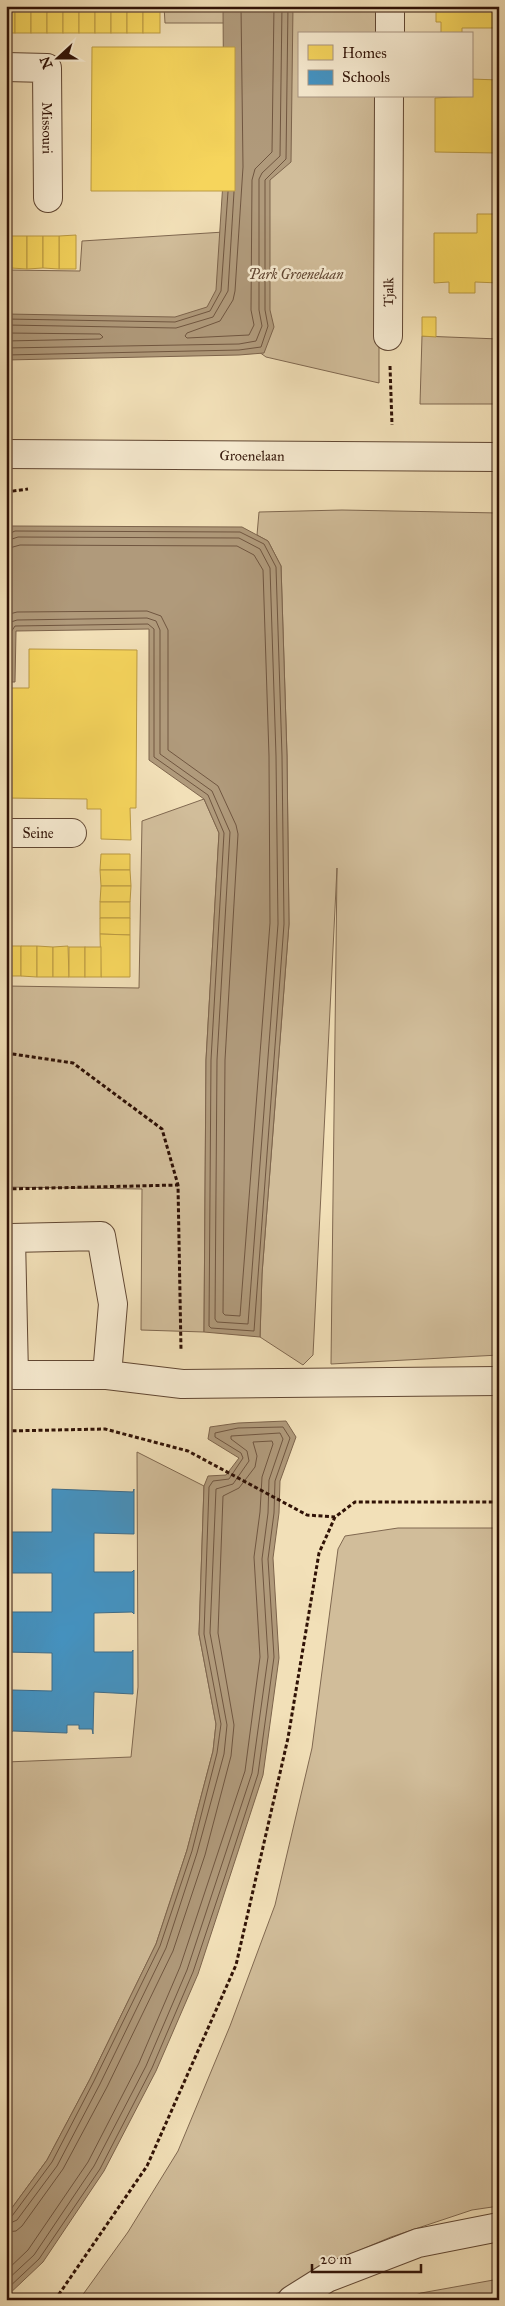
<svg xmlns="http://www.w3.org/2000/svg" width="505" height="2306" viewBox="0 0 505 2306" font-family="'IM FELL Great Primer',serif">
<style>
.green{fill:#d1bd9a;stroke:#806850}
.water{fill:#b09a7b;stroke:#7d644c}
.homes{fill:#f6d55c;stroke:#bb9a42}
.schools{fill:#4393c3;stroke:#3d6c8a}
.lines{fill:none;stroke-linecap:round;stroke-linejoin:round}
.shore{stroke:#705640;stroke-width:1}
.minor-casing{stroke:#604632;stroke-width:30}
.path{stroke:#301206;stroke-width:3;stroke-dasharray:4 2.5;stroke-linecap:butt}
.minor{stroke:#f7ebd1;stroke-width:28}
.labels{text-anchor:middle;stroke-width:5;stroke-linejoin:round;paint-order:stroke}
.street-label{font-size:14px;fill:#301206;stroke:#f7ebd1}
.park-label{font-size:14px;font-style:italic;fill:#604532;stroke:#f7ebd1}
</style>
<rect width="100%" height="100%" fill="#f2e0b8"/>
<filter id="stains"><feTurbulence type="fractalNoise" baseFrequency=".004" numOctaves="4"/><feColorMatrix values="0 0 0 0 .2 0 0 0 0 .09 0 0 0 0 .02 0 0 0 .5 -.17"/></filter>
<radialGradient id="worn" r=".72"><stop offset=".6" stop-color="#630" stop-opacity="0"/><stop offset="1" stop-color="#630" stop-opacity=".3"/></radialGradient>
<!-- green -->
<g class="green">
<path d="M164 6H379V34H299V96H379V383L266 357 205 313 172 321 6 315V270L80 271 82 241 224 232 246 23H165Z"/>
<path d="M422 336 499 339V404H420Z"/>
<path d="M342 510 499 513V1355L331 1364 337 868 313 1355 303 1365 260 1337 262 1274 289 924 287 756 281 566 268 541 257 535 259 512Z"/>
<path d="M204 799 219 833 206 1060 204 1332 141 1330 142 1189 6 1187V986L139 988 142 821Z"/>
<path d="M137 1452 204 1486 199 1634 216 1724 213 1751 187 1850 156 1944 90 2079 47 2160 6 2216V1762L131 1757 138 1687Z"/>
<path d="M398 1528H499V2206L472 2210 391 2237 315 2269 267 2300H79L128 2232 178 2151 230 2026 275 1905 312 1748 338 1549 345 1536Z"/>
<path d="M499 2279V2300H402L421 2293Z"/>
</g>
<!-- water -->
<g class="water">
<path d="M223 6H293L291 162 270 180V310L274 327 264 353 239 355 6 360V314L175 317 207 307 216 290 224 166Z"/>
<path d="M12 526 242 527 268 541 281 566 287 756 289 924 262 1274 260 1337 204 1332 206 1060 219 833 204 799 149 760V629L16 631 15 682H6V532Z"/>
<path d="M286 1421 296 1437 280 1481 279 1513 273 1558 279 1658 263 1775 198 1974 156 2071 104 2171 43 2262 6 2297V2216L47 2160 90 2079 156 1944 187 1850 213 1751 216 1724 199 1634 204 1486 208 1476 226 1475 239 1458 208 1439 210 1427 238 1423Z"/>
</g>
<!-- homes -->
<g class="homes">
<rect x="6" y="6" width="9" height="27"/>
<rect x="15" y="6" width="16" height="27"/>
<rect x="31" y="6" width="16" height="27"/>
<rect x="47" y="6" width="16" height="27"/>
<rect x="63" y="6" width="16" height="27"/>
<rect x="79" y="6" width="16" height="27"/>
<rect x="95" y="6" width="16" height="27"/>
<rect x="111" y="6" width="16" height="27"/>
<rect x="127" y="6" width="16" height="27"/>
<rect x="143" y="6" width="17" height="27"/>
<path d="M436 6H499V28H462V34H441V22H436V12L434 10H436Z"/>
<path d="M92 47H235V191H91Z"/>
<path d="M471 79 499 80 497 153 435 152V98L471 96Z"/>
<path d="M477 214H499V283L475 282V293H449V282L434 283V233H477Z"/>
<path d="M76 235V269H59V236Z"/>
<path d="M11 236V268H6V237Z"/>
<path d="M11 236H27V269L11 268Z"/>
<path d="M27 236H43V268L27 269Z"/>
<path d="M43 236H59V269L43 268Z"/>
<path d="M422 317H436V337L422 336Z"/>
<path d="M29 649 137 650 136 808H130L131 840 101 839V809H87V799L6 798V688H29Z"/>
<path d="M101 854H130V870H100Z"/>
<path d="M100 870H130L131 886H101Z"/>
<path d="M101 886H131L130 902H100Z"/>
<rect x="100" y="902" width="30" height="16"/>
<path d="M100 918H130V935L100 934Z"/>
<path d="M100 934 130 935V977H101Z"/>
<rect x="6" y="946" width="15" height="30"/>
<path d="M21 946H37V977L21 976Z"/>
<path d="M37 946 53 947V977H37Z"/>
<path d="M68 946 69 977H53V947Z"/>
<rect x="69" y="947" width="16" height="30"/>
<rect x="85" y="947" width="16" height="30"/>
</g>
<!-- schools -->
<path class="schools" d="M52 1489 133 1492 134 1489V1534L94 1533V1572H132L134 1570V1614L132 1612 94 1613V1652H132L133 1650V1694L94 1692 93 1734 92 1729H79V1725H67V1733L13 1731 11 1733 12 1690 52 1691V1653L6 1652V1612H52V1573H6V1532H52Z"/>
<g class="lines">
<!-- shore -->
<g class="shore">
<path d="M241 6 243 167 235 291 233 300 220 321 187 333 185 336 187 338 249 335 254 325 251 310 252 180 255 169 272 152 274 6"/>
<path d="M6 319 175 322 210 311 221 291 228 192"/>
<path d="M6 325 176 328 213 317 228 291 234 192"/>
<path d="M6 333 100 334 103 337 100 339 6 341"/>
<path d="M6 348 239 344 256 341 262 326 259 310V179L262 173 280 156 282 6"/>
<path d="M6 355 239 350 261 347 268 326 265 310V180L286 159 288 6"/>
<path d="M6 535 15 531 240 532 264 544 276 567 282 756 284 924 254 1331 211 1328 209 1326 211 1060 224 833 208 795 154 757V629L148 624 15 626 11 632 10 675 6 677"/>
<path d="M6 541 18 537 239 538 260 549 270 568 276 756 278 924 248 1324 217 1322 215 1319 217 1060 230 832 212 791 160 754V630L156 621 147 618 17 620 11 622 6 626"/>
<path d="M6 549 20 545 237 546 254 555 263 570 269 756 270 923 240 1316 225 1315 223 1313 225 1060 238 834 236 825 218 786 168 750V630L161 616 147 611 17 612 6 615"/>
<path d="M6 2218 12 2216 52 2162 94 2081 160 1946 192 1851 217 1753 221 1724 204 1634 209 1487 213 1481 229 1479 243 1458 241 1453 215 1437V1433L238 1428 283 1427 290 1438 275 1481 274 1513 268 1559 274 1657 258 1774 226 1873 193 1972 152 2068 100 2169 39 2259 6 2290"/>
<path d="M6 2225 17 2220 57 2166 100 2084 166 1948 197 1853 224 1754 227 1725 210 1633 216 1489 233 1484 249 1461 247 1451 231 1439V1436L280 1433 283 1439 269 1480 268 1513 262 1559 268 1657 252 1773 187 1970 146 2066 94 2166 34 2255 6 2281"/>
<path d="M6 2232 16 2231 22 2226 63 2169 107 2087 173 1951 205 1855 231 1756 234 1725 218 1633 223 1496 239 1488 255 1467 257 1456 253 1442 272 1441 273 1444 262 1477 260 1512 254 1557 260 1657 245 1771 180 1967 139 2063 88 2162 28 2250 6 2271"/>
</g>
<!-- minor casing -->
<g class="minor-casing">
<g id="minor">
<path d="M390 34V6"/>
<path id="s1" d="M6 67 47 68 48 198"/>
<path id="s2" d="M388 336 389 96"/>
<path id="s3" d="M6 454 499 457"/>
<path id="s4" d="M6 833H72"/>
<path d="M107 1375 113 1304 101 1236 11 1238 14 1375H107L182 1384 499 1381"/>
<path d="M292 2300 327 2278 418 2243 499 2227"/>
</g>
</g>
<!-- path -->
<g class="path">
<path d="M390 366 392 425"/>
<path d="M6 492 28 489"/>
<path d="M6 1053 73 1063 162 1129 178 1185 181 1350"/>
<path d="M6 1189 178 1185"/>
<path d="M6 1431 105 1429 188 1451 307 1515 335 1517"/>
<path d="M55 2300 147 2166 236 1965 288 1738 319 1553 335 1517 355 1502H499"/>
</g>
<!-- minor -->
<use href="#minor" class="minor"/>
</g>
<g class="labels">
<!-- street labels -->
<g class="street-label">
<text dy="5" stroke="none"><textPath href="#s1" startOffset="101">Missouri</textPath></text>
<text dy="5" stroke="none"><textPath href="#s2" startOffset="44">Tjalk</textPath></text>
<text dy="5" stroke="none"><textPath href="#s3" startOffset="246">Groenelaan</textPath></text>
<text dy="5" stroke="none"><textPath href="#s4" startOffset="32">Seine</textPath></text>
</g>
<!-- park labels -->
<g class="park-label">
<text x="296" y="279">Park Groenelaan</text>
</g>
</g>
<!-- margin -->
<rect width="505" height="2306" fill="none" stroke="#f2e0b8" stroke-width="25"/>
<rect x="8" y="8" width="490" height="2291" fill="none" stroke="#301206" stroke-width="2.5"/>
<rect x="12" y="12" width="480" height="2281" fill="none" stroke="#301206"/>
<!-- legend -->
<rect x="298" y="32" width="175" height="65" fill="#f7ebd1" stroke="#a79480"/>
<rect x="308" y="45" width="25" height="15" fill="#f6d55c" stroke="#a79480"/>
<text x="342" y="58" font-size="15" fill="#301206">Homes</text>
<rect x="308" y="70" width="25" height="15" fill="#4393c3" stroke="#a79480"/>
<text x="342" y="82" font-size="15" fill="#301206">Schools</text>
<!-- north arrow -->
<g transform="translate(58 58) rotate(249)" stroke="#f7ebd1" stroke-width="4" paint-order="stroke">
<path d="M0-4L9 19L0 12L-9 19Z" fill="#301206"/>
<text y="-8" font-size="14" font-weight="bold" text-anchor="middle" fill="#301206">N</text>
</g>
<!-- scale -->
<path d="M312 2264v8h109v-8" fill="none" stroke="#301206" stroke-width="2.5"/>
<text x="320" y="2264" font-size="15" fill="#301206" stroke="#f7ebd1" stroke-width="4" paint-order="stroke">20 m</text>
<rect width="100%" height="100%" filter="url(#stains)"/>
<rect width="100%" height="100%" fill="url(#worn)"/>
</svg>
